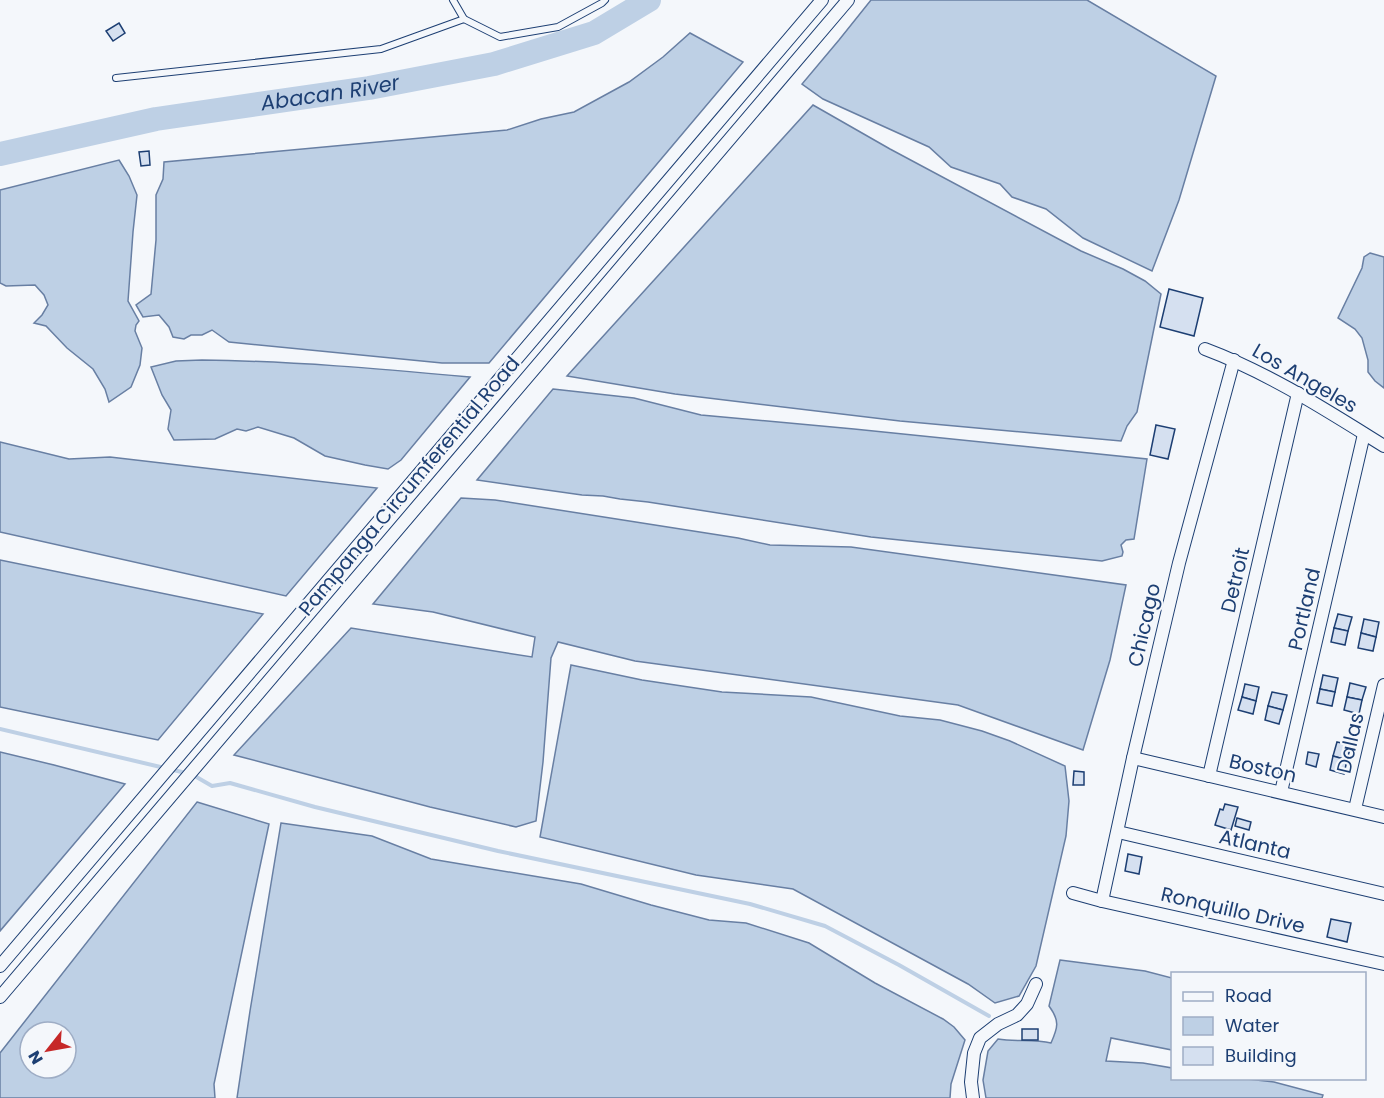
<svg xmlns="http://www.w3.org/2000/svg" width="1384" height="1098" viewBox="0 0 1384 1098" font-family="Poppins,sans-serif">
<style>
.water{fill:#bed0e5;stroke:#687fa3;stroke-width:1.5;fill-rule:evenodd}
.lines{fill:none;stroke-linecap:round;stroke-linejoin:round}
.stream{stroke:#bed0e5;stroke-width:4}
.river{stroke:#bed0e5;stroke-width:24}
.building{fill:#d5e0f0;stroke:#1d3f73;stroke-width:1.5}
.service-casing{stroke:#1d3f73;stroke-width:8}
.minor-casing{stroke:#1d3f73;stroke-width:14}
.service{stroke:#f4f7fb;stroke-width:6}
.minor{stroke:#f4f7fb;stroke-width:12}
.labels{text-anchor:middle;stroke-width:4.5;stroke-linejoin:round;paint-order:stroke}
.street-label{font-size:20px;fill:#1d3f73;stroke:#f4f7fb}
.water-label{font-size:21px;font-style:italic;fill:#1d3f73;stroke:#f4f7fb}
</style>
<rect width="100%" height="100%" fill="#f4f7fb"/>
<!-- water -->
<g class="water">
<path d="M871 0H1087L1216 76 1179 200 1152 271 1083 238 1046 209 1012 197 1000 184 951 167 929 147 823 99 802 84 839 40Z"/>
<path d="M690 33 743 62 489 363H442L229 342 212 330 202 335H191L184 339 173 337 169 327 159 315 143 317 136 305 151 294 156 240V195L163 179 164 162 507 130 541 119 574 112 629 82 663 57Z"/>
<path d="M813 105 890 149 1081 251 1123 269 1145 281 1161 294 1137 412 1127 426 1121 441 900 421 675 394 567 376Z"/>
<path d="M119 160 129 176 137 195 133 232 128 301 139 321 136 325 135 331 142 348 140 365 131 387 109 402 105 389 93 369 67 348 46 326 34 323 42 315 48 305 44 295 35 285 6 286 0 283V190Z"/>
<path d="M1370 253 1384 257V388L1375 381 1368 372V360L1362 338 1355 329 1338 318 1362 268 1364 257Z"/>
<path d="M202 360C292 361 381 369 470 377L401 460 388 469 365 465 325 456 294 438 258 427 246 431 237 429 215 439 174 440 168 429 171 410 162 395 151 367 176 361Z"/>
<path d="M553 389 634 398 701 415 854 429 1147 459 1134 539 1126 540 1121 545 1123 552 1122 556 1102 561 871 537 648 502 620 499 603 496 582 495 477 480Z"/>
<path d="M0 442 69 459 110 457 377 488 286 596 0 532Z"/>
<path d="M461 498 495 500 738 538 770 545 851 547 1126 585 1110 660 1083 750 958 705 635 661 558 642 551 658 543 762 536 821 516 827 430 807 234 755 351 628 532 657 535 637 433 612 373 604Z"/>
<path d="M0 560 263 614 158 740 0 707Z"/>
<path d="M571 665 642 680 722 692 811 697 900 716 940 720 982 731 1010 741 1065 766 1069 801 1066 836 1036 966 1019 996 995 1003 968 984 793 889 696 875 540 837Z"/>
<path d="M0 752 54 765 125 784 0 931Z"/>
<path d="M197 802 269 824 214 1084 215 1098H0V1053ZM30 1032H66V1068H30Z"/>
<path d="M281 823 372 836 431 859 581 884 651 905 709 920 746 923 809 943 875 983 943 1019 954 1027 965 1040 951 1084 950 1098H237L250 1011Z"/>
<path d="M1060 960 1145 971 1172 978V1050L1111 1038 1106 1061 1143 1063 1172 1068V1078L1247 1079 1274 1082 1323 1095 1322 1098H986L983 1080 988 1051 998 1039C1016 1042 1034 1039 1051 1043 1058 1027 1060 1021 1049 1006Z"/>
</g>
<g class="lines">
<!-- stream -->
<g class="stream">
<path d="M0 729 186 773"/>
<path d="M193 775 212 786 230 783 315 807 498 851 750 904 825 926 899 965 989 1016"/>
</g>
<!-- river -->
<path class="river" id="s1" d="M0 154 156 119 369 88 494 64 594 33 649 0"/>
</g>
<!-- building -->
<g class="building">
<path d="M119 23 125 33 113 41 106 31Z"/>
<path d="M149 151 150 165 141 166 139 152Z"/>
<path d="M1169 289 1203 298 1194 336 1160 327Z"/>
<path d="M1156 425 1175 429 1168 459 1150 455Z"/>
<path d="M1338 614 1352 617 1348 631 1334 628Z"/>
<path d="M1364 619 1379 622 1376 637 1361 633Z"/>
<path d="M1334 628 1348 631 1345 645 1331 642Z"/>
<path d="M1361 633 1376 637 1373 651 1358 648Z"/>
<path d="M1323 675 1338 678 1335 692 1320 689Z"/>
<path d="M1350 683 1366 687 1362 700 1347 697Z"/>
<path d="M1245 684 1259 687 1256 701 1242 697Z"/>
<path d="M1320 689 1335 692 1332 706 1317 703Z"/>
<path d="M1272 692 1287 695 1283 710 1268 706Z"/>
<path d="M1242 697 1256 701 1253 714 1238 710Z"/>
<path d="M1347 697 1362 700 1359 714 1344 710Z"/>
<path d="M1268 706 1283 710 1279 724 1265 720Z"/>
<path d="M1337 742 1351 745 1347 760 1333 756Z"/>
<path d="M1308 752 1319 754 1316 767 1306 764Z"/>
<path d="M1333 756 1347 760 1344 774 1330 770Z"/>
<path d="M1074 771 1084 772V785H1073Z"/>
<path d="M1225 804 1238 807 1231 830 1215 825 1220 809 1223 810Z"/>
<path d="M1237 818 1251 822 1249 830 1235 826Z"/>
<path d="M1128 854 1142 857 1139 874 1125 871Z"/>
<path d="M1331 919 1351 923 1347 942 1327 937Z"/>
<rect x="1022" y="1029" width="16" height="11"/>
</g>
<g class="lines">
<!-- service casing -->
<g class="service-casing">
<g id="service">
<path d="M453 0 464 19"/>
<path d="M116 78 381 49 464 19 500 37 558 27 602 3 605 0"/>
</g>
</g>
<!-- minor casing -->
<g class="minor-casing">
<g id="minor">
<path d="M1205 349C1269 373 1326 410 1384 446"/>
<path d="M1133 758 1384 817"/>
<path d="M1209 776 1298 393"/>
<path d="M1281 792 1364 434"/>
<path d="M1355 809 1384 685"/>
<path d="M1118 832 1384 894"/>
<path d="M1073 893 1102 901 1384 964"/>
<path d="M1102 901 1133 758 1179 563 1234 360"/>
<path d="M0 966 822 0"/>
<path d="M0 997 848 0"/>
<path d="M973 1098 971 1082 974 1053 980 1038 998 1024 1017 1015 1027 1004 1036 984"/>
</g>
</g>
<!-- service -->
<use href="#service" class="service"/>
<!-- minor -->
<use href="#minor" class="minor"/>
</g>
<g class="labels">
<!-- street labels -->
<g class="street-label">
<text transform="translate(1305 378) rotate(30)" y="7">Los Angeles</text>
<text transform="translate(409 486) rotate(-50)" y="7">Pampanga Circumferential Road</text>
<text transform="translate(1235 580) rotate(-77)" y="7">Detroit</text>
<text transform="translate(1304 609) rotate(-77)" y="7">Portland</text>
<text transform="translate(1144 625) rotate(-77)" y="7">Chicago</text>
<text transform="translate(1350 743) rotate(-77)" y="7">Dallas</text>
<text transform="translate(1263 768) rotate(13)" y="7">Boston</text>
<text transform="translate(1255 844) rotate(13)" y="7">Atlanta</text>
<text transform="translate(1233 910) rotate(13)" y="7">Ronquillo Drive</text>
</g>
<!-- water labels -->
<g class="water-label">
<text dy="7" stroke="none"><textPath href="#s1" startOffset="336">Abacan River</textPath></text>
</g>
</g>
<!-- legend -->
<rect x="1171" y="972" width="195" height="108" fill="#f4f7fb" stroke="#9eadc5" stroke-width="1.5"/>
<rect x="1183" y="992" width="30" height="9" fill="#f4f7fb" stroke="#9eadc5" stroke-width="1.5"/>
<text x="1225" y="1002" font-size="18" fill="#1d3f73">Road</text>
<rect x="1183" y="1017" width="30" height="18" fill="#bed0e5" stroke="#9eadc5" stroke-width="1.5"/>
<text x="1225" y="1032" font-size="18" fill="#1d3f73">Water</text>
<rect x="1183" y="1047" width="30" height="18" fill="#d5e0f0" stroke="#9eadc5" stroke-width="1.5"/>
<text x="1225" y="1062" font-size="18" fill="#1d3f73">Building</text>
<!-- north arrow -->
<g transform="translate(48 1050) rotate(239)"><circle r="28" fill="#f4f7fb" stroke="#9eadc5" stroke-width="1.5"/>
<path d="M0-4.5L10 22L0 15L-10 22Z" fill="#c62828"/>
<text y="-9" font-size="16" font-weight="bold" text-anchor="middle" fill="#1d3f73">N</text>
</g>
</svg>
